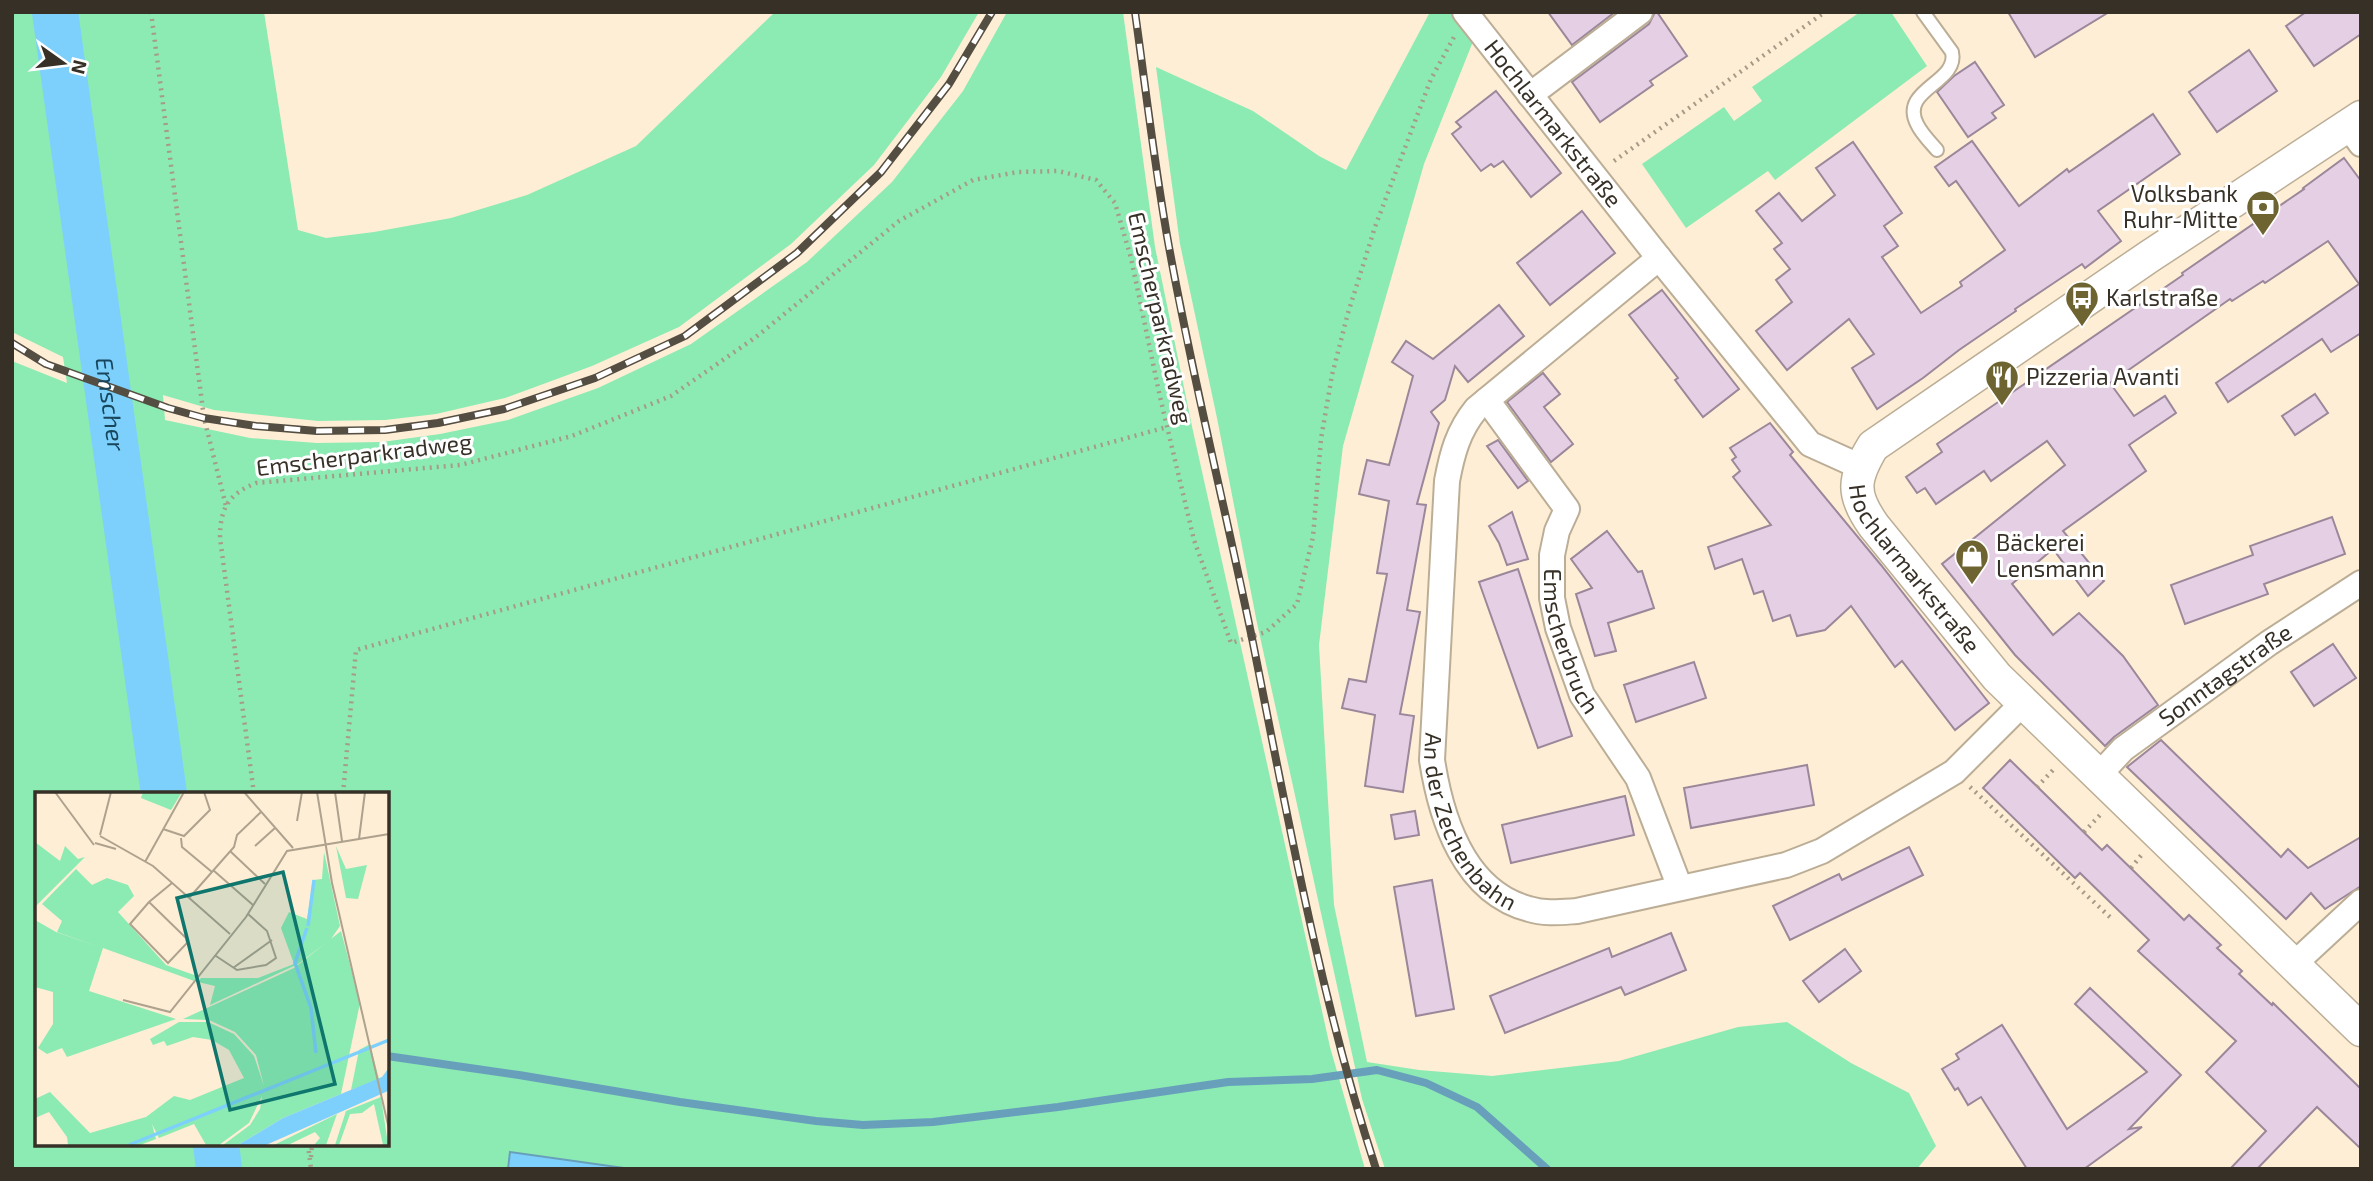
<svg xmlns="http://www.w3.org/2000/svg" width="2373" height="1181" viewBox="0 0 2373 1181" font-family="'Exo 2',sans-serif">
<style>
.green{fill:#8bebb3;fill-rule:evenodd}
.water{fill:#7dd0fc;stroke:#68a0bc;stroke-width:2}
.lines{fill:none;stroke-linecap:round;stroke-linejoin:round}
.stream{stroke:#68a0bc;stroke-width:8}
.river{stroke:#7dd0fc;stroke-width:46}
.building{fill:#e5cfe4;stroke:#9b879a;stroke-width:2}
.service-casing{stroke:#bcae96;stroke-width:16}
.minor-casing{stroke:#bcae96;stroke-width:28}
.tertiary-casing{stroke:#bcae96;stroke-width:35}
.path{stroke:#a69b89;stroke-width:4.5;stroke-dasharray:2 5;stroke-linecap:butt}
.service{stroke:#fff;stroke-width:12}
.minor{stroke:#fff;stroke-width:24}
.tertiary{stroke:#fff;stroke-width:32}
.rail-casing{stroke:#544d41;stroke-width:8}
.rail{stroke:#fff;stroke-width:5;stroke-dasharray:16;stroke-linecap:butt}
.labels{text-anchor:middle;stroke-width:6;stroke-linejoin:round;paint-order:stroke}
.street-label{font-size:23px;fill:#363027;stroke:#fff}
.poi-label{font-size:23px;fill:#363027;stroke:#fff;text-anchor:start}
.water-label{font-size:24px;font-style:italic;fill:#18475d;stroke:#fff}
.inset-river{fill:none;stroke:#7dd0fc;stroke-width:3.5}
.inset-road{fill:none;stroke:#aea28f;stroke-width:2}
.view{fill:#0f766e;fill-opacity:0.15;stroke:#0f766e;stroke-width:3.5}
.inset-edge{fill:none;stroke:#363027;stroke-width:3.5}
</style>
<rect width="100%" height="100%" fill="#feeed5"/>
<!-- green -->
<g class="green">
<path d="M12 12H264L298 230 326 238 374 232 451 218 527 195 636 146 775 12H979L941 77 874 165 791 244 679 327 592 366 505 398 436 414 385 420 318 421 214 410 163 395 165 420 250 438 317 443 382 442 440 434 508 420 598 388 691 344 807 262 892 182 963 91 1007 12H1123L1155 247 1193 431 1330 1047 1365 1169H12V361L67 383 63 357 12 332ZM37 794H387V1144H37Z"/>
<path d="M1430 12H1451L1474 39 1424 164 1343 446 1319 645 1334 905 1367 1062 1419 1070 1492 1076 1619 1061 1738 1027 1787 1022 1851 1063 1909 1093 1936 1146 1917 1169H1385L1362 1099 1257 623 1217 418 1180 244 1156 67 1253 111 1319 156 1346 170Z"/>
<path d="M1860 12H1891L1927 66 1775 180 1768 171 1686 228 1642 164 1724 107 1734 121 1762 101 1752 87Z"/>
</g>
<!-- water -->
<path class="water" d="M510 1152 631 1169H508Z"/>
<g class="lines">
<!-- stream -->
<path class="stream" d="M387 1056 519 1075 680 1102 816 1121 863 1125 933 1122 1058 1107 1228 1082 1312 1079 1377 1070 1426 1083 1477 1107 1547 1169"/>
<!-- river -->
<g class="river">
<path id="s1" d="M55 12 164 794"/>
<path d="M216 1144 219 1169"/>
</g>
</g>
<!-- building -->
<g class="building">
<path d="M1548 12H1615L1572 45Z"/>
<path d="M1655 12H1657L1687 56 1650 81 1653 85 1600 122 1572 82 1649 24Z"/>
<path d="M2008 12H2109L2035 57Z"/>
<path d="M2306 12H2361V34L2314 66 2286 26Z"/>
<path d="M2249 50 2277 91 2217 132 2189 92Z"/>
<path d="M1975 62 2004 105 1992 113 1996 118 1968 137 1937 92 1954 76Z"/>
<path d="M1496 91 1561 173 1531 197 1503 161 1494 167 1491 164 1481 171 1452 134 1461 127 1456 122Z"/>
<path d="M2153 114 2180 154 2098 211 2121 241 2085 268 2082 264 2015 309 2016 311 1959 350 1923 378 1877 409 1852 368 1874 354 1849 319 1787 370 1756 331 1792 302 1776 280 1790 269 1774 249 1782 243 1756 211 1779 193 1802 221 1835 195 1816 168 1853 142 1902 213 1884 226 1898 246 1882 257 1921 313 1962 286 1960 282 2005 250 1956 181 1949 186 1935 167 1972 141 2019 206 2067 169 2069 172Z"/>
<path d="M2344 158 2361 181V333L2331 352 2322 339 2228 402 2216 383 2359 284 2328 241 2265 283 2263 281 2232 301 2230 299 2110 383 2134 416 2165 396 2176 413 2129 445 2146 471 2063 531 2104 581 2088 596 2053 549 2012 584 2053 635 2079 613 2123 656 2158 705 2114 737 2105 746 2015 655 1942 564 2065 465 2047 441 1991 481 1984 471 1936 504 1925 488 1917 493 1906 477 1942 452 1937 444 2183 275 2182 273 2304 189 2303 188Z"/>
<path d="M1582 211 1615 253 1550 305 1517 263Z"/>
<path d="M1662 290 1739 389 1703 417 1675 380 1678 378 1629 315Z"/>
<path d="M1499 305 1524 336 1468 382 1455 366 1445 400 1431 412 1439 423 1417 504 1426 505 1407 610 1420 612 1400 714 1414 716 1403 792 1365 786 1375 715 1342 708 1349 679 1366 682 1387 574 1377 573 1389 501 1359 494 1367 460 1389 465 1413 376 1392 362 1406 341 1433 359Z"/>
<path d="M1543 373 1560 394 1544 407 1573 444 1551 462 1507 402Z"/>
<path d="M2315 394 2328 413 2295 435 2282 416Z"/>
<path d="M1770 423 1793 452 1790 455 1881 565 1989 703 1955 730 1902 661 1895 667 1851 606 1825 630 1797 636 1790 615 1773 621 1763 591 1754 594 1742 559 1715 569 1708 547 1771 525 1733 477 1740 471 1732 460 1736 457 1730 448Z"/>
<path d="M1498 440 1528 481 1518 488 1487 446Z"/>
<path d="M1512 512 1528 559 1507 565 1499 543 1489 526Z"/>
<path d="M2332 517 2345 554 2264 584 2268 594 2185 624 2171 585 2253 555 2250 546Z"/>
<path d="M1607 531 1638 572 1642 571 1654 608 1608 623 1616 651 1595 656 1576 594 1592 588 1571 559Z"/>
<path d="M1518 569 1572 736 1538 748 1479 582Z"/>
<path d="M2333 644 2356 678 2314 706 2291 672Z"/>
<path d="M1694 662 1706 698 1636 722 1624 685Z"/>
<path d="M2161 740 2281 857 2288 849 2308 868 2361 837V886L2325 909 2311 893 2286 919 2127 767Z"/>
<path d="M2010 760 2102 850 2107 845 2184 920 2189 915 2221 945 2217 948 2242 971 2239 974 2272 1005 2273 1003 2361 1089V1149L2317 1107 2257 1169H2230L2266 1131 2206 1072 2236 1041 2138 951 2149 940 2080 873 2075 878 1983 788Z"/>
<path d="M1807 765 1814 805 1691 828 1684 788Z"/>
<path d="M1625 796 1634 835 1511 863 1502 825Z"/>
<path d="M1415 811 1419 835 1395 839 1391 815Z"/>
<path d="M1909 847 1923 875 1790 940 1773 906 1839 874 1842 880Z"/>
<path d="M1432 880 1454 1009 1416 1016 1394 887Z"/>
<path d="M1671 933 1686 970 1625 995 1621 987 1505 1033 1490 996 1609 948 1612 957Z"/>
<path d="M1845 949 1861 971 1819 1002 1803 981Z"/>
<path d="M2090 988 2181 1075 2129 1129 2142 1127 2084 1169H2027L1981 1097 1968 1105 1958 1088 1955 1090 1942 1069 1959 1059 1956 1054 2002 1025 2067 1129 2147 1072 2075 1004Z"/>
</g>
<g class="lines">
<!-- service casing -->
<g class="service-casing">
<path id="service" d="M1923 12 1952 52C1959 83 1899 89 1917 124 1921 133 1930 142 1937 150"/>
</g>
<!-- minor casing -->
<g class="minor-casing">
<g id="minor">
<path id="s2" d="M1465 12 1659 258 1810 444 1861 467"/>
<path d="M1530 95 1640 12"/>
<path d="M2348 126 2361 144"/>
<path id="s3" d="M1659 258 1476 409C1458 431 1452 454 1447 481L1432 760C1441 818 1464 892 1529 909 1545 914 1561 912 1577 911L1786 865 1822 851 1954 772 2023 703"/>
<path id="s4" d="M1487 400 1567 509 1557 531 1552 555V598L1558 628 1582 695 1638 778 1680 888"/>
<path id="s5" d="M2098 776 2123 749 2269 643 2361 583"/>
<path d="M2293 965 2361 902"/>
</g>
</g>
<!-- tertiary casing -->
<g class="tertiary-casing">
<g id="tertiary">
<path id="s6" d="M2361 117 2150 256 1873 446C1853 479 1851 494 1874 526L1997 677 2361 1030"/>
</g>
</g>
<!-- path -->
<g class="path">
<path d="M151 12 204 418 226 506"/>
<path d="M1614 161 1825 12"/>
<path d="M1970 787 2111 918"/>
<path d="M2037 787 2054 769"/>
<path d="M254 794 220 538C220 509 228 494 256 483L460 465 572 436 671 396 756 337 899 221 973 180 1018 172 1058 171 1096 180 1115 203 1131 258 1160 397 1194 540 1231 643 1266 632 1297 604 1313 537 1321 439 1332 375 1348 313 1375 227 1431 79 1454 37"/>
<path d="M343 794 356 650 1167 427"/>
<path d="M2084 832 2100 815"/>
<path d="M2131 868 2143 853"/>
<path d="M308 1144 311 1169"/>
<path d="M311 1157 312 1144"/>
</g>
<!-- service -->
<use href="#service" class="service"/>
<!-- minor -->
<use href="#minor" class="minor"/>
<!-- tertiary -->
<use href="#tertiary" class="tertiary"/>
<!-- rail casing -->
<g class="rail-casing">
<g id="rail">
<path d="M1135 12C1146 91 1155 170 1169 247 1193 380 1226 511 1253 643 1288 819 1320 997 1376 1169"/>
<path d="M12 343 46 364 168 408 204 418 256 426 317 431 385 430 438 423 504 409 595 378 685 336 797 253 881 172 949 84 992 12"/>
</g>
</g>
<!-- rail -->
<use href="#rail" class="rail"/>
</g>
<!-- icons -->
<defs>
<g id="bank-pin" transform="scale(1.75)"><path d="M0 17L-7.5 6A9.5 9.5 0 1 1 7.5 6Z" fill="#6e6431" stroke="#fff"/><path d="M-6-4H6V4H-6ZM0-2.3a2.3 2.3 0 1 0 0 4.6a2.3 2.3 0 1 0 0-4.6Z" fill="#fff"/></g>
<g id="bus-pin" transform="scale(1.75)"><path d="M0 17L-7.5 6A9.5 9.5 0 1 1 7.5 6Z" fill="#6e6431" stroke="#fff"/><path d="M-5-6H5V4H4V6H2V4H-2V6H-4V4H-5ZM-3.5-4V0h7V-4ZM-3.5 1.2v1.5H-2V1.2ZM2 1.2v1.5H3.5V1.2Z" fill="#fff"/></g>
<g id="restaurant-pin" transform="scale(1.75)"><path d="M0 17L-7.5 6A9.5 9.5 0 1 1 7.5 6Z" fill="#6e6431" stroke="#fff"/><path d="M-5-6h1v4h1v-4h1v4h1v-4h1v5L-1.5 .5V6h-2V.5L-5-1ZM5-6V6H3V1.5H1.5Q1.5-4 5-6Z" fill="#fff"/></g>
<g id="shop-pin" transform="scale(1.75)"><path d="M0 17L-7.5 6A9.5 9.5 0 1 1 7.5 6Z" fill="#6e6431" stroke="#fff"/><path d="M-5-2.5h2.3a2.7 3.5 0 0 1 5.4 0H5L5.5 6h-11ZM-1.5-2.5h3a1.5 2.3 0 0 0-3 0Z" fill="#fff"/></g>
</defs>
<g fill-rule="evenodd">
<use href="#bank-pin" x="2263" y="207"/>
<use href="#bus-pin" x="2082" y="298"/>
<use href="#restaurant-pin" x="2002" y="377"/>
<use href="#shop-pin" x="1972" y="556"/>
</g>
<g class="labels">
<!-- street labels -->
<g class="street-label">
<text dy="8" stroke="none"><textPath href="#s2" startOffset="142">Hochlarmarkstraße</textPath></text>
<text transform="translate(1160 318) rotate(77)" y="8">Emscherparkradweg</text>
<text transform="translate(364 455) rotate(-7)" y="8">Emscherparkradweg</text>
<text dy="8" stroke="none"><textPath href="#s6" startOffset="733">Hochlarmarkstraße</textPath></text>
<text dy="8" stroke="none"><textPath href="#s4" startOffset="273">Emscherbruch</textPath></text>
<text dy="8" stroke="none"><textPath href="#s5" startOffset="163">Sonntagstraße</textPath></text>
<text dy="8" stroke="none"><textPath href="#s3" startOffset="668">An der Zechenbahn</textPath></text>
</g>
<!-- poi labels -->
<g class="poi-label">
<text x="2238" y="202" text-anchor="end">Volksbank<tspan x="2238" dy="26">Ruhr-Mitte</tspan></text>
<text x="2106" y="306">Karlstraße</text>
<text x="2026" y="385">Pizzeria Avanti</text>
<text x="1996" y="551">Bäckerei<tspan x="1996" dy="26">Lensmann</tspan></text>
</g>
<!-- water labels -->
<g class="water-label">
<text dy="8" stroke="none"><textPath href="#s1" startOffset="396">Emscher</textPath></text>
</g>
</g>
<!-- overview -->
<g transform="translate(35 792)">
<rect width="354" height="354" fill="#feeed5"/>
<path d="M108 0H147L136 18 106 6ZM0 50 25 69 30 54 43 67 50 65 0 115ZM301 54 311 77 332 73 323 107 311 106ZM289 60 305 134 296 147 263 172 175 213 180 194 163 190 166 186H223L259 172 246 136 254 120 272 127 278 88 287 87ZM41 77 57 93 72 86 93 93 99 104 83 120 131 173 162 184 159 189 151 186 68 156 54 199 141 227 32 265 27 256 12 262 3 256 18 232V200L0 195V128L21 140 67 156 22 140 27 129 7 112ZM306 139 325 211 306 302 248 326 203 353H188L215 333 225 317 227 304 214 331 184 353H171L159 332 124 346 117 332 121 347 105 353H33L32 345 14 320 0 326V307L15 300 55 341 111 325 139 304 155 308 209 286 194 258 177 248 158 245 132 254 129 249 118 253 115 247 144 230H173L199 242 219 264 229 294 221 263 200 240 174 228 148 227 259 176ZM335 252 344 287 316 298 324 258ZM346 305 353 353H348L339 312 327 321 315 322 304 353H300L311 319ZM302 322 291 353H279L285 346 280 340 253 353H239Z" fill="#8bebb3"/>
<path d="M353 277V299L231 353H203L248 326 347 285Z" fill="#7dd0fc"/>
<path class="inset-river" d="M273 134 279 88M272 136 260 171 276 216 281 261M94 353 354 248"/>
<path class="inset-road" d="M20 0 59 53M209 0 258 56M282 0 297 91 354 337M300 0 307 49M262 29 267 0M128 37 149 44 175 18 169 0M65 43 76 0M65 44 118 74 195 142M146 46 147 55 177 80M324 47 330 0M60 51 81 57M220 54 240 36M195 59 230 92M110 70 149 0M178 78 218 113M154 106 199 55 202 43 226 20M114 110 151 146 152 151 133 171 95 132 114 110 137 91M181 164 202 178 231 173 241 166 232 139 213 122M198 176 237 148M88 208 135 220 211 125 252 59 354 42"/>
<path class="view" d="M248 80 300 292 195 318 142 106Z"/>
<rect width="354" height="354" class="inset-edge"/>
</g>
<!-- border -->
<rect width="2373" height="1181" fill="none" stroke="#363027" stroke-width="28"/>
<!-- north arrow -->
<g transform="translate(63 63) rotate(104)" stroke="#ffffff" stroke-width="5" paint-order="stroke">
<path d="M0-5L12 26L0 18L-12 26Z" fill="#363027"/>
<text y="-10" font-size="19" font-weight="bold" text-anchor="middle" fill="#363027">N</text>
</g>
</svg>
